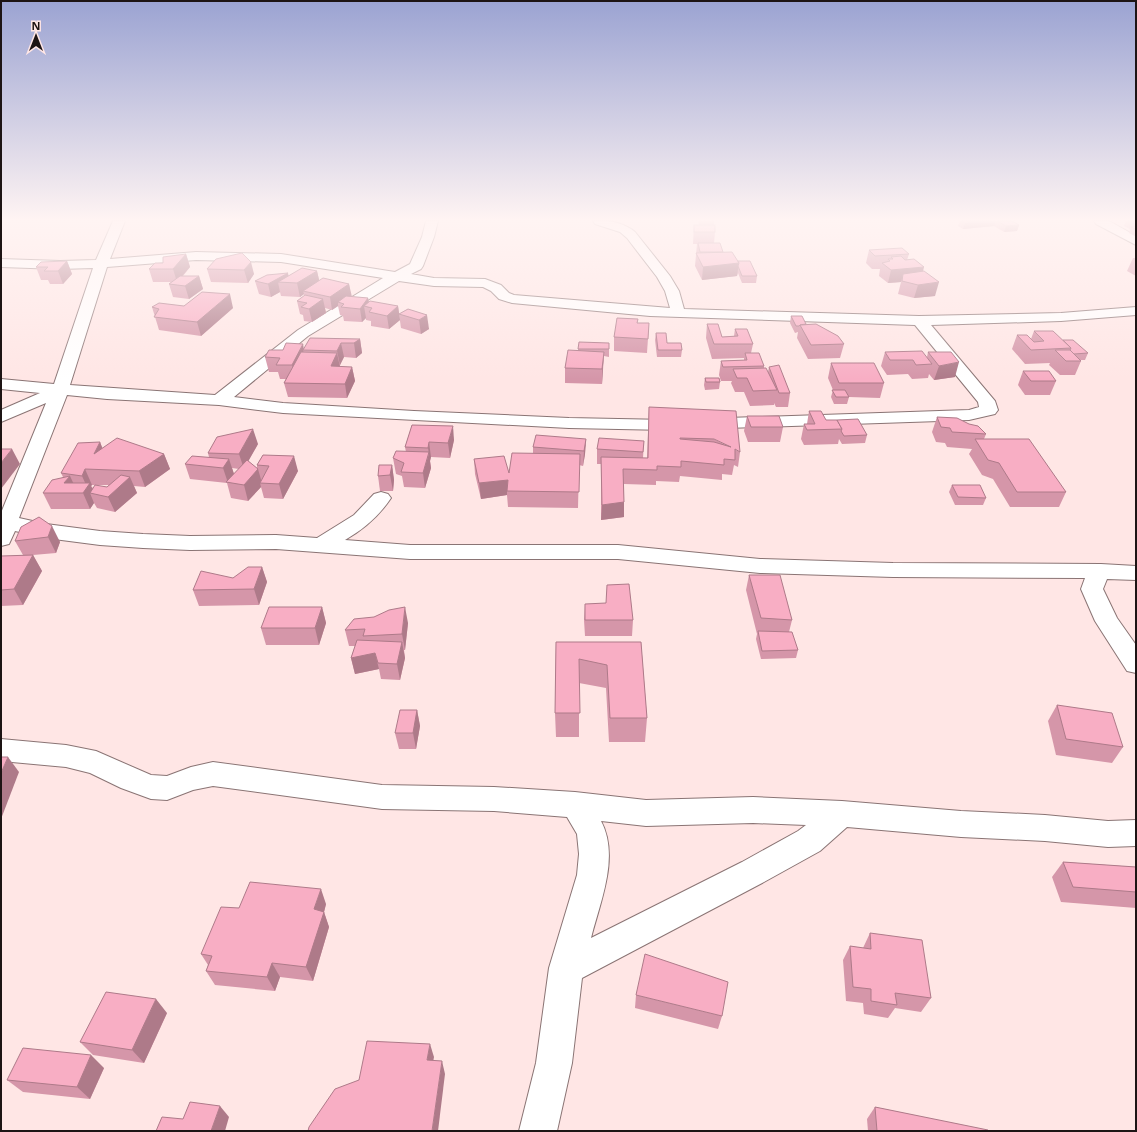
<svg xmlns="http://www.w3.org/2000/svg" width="1137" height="1132" viewBox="0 0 1137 1132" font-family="'Noto Sans',sans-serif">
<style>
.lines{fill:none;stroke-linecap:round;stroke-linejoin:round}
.minor-casing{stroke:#8a7474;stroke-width:2}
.minor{fill:#fff;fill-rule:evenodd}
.wall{fill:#d596a9;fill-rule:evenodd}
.shaded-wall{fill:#ae7a89}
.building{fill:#f8aec4;stroke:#ae7a89;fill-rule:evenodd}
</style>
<rect width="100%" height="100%" fill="#ffe6e5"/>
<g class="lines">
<!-- minor casing -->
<g class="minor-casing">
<g id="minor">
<path d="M113 221H125L110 259 196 252 281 254 395 272 410 264 422 237 426 221H438L434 237 423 266 421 269 411 274 434 278 485 279 501 285 509 293 514 295 670 308 665 291 657 277 627 238 620 232 595 224 593 221C608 220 623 222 635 232L670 276 679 291 684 309 919 316 1061 313 1136 307V315L1061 321 931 325 995 401 998 410 995 414 969 420 668 430 569 428 283 413 219 405 107 399 67 395 19 518 46 524 100 531 143 534 190 536 276 535 317 538 354 515 374 494 381 492 388 494 391 498C379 516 364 529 345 540L410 545H618L760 559 893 563 1101 564 1136 566V580L1107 579 1103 589 1117 618 1136 645V673L1127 671 1095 621 1081 589 1085 578 893 577 760 573 618 559H410L276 549 190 550 143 548 100 545 46 538 15 531 9 544 1 546V513L46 403 1 422V410L40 393 1 389V379L54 384 93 268 60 269 1 267V259L60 261 96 260ZM196 260 281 262 383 278 298 330 215 395 70 385 107 267ZM399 281 434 286 483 287 491 291 499 299 512 303 650 316 915 325 978 402 979 407 969 410 668 420 569 418 414 411 283 403 234 397 308 336Z"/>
<path d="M1094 221H1109L1136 236V245L1096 224Z"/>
<path d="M1 739 66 745 96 751 151 775 167 776 191 767 213 762 382 785 494 787 575 792 646 800 753 797 842 801 961 811 1045 815 1108 821 1136 820V846L1108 847 1045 841 961 837 847 827 820 851 764 882 582 978 572 1063 557 1131H519L536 1063 549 968 577 875 579 854 577 834 567 817 494 811 382 809 213 786 193 790 167 800 151 799 121 788 90 773 66 767 1 761ZM601 821 646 826 753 823 806 825 798 831 742 862 591 938C600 902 620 857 601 821Z"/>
</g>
</g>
<!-- minor -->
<use href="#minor" class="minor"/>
</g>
<!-- wall -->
<g class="wall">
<path d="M698 221H714V225H699Z"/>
<path d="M960 221H1012L1019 225 1017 231 1004 232 994 226 963 229 958 226Z"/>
<path d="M1126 221H1136V236H1135L1129 233 1130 229 1124 226Z"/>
<path d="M694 225 715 232 714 243 723 252 738 261 757 276 756 283H742L738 273 737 276 702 280 695 266 697 244H693Z"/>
<path d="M869 250 909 254 907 260 923 271 935 296 914 298 898 294 901 282 888 283 879 276 880 269H872L866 263Z"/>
<path d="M242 253 254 274 248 283 211 282 207 269Z"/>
<path d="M186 254 190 267 183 276H199L203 289 189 299 173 297 169 284 171 282H153L149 269Z"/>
<path d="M1133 258H1136V276L1127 271Z"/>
<path d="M67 261 72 274 63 284H50L48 280H41L36 267Z"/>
<path d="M317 271 319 280 349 284 351 297 368 298 369 303 398 306 400 320 389 329 371 326V321L366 320V318L362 322 344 321 343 316 340 315 338 306 332 310 325 308 326 313 312 322 304 321 303 315 300 314 297 301 304 296V294L300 297 281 296 280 292 271 297 259 294 255 281Z"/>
<path d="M152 307 233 308 201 336 159 330Z"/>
<path d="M408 309 429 329 421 334 401 328 399 314Z"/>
<path d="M791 316 806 324 844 344 840 358 808 359 797 338 798 332 795 333 790 323Z"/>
<path d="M638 323H649L647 353 614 351V337Z"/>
<path d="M707 324 722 337 734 336 735 329 753 344 751 353 764 366V368L768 372 769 367 790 393 788 407H776L774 403V405L750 406 744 392H735L731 383 732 381H721L719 375 721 361 744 360V358L712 359 706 338Z"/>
<path d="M1034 331 1063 340 1088 353 1085 360H1080L1081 361 1075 375H1060L1049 365 1050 363 1025 364 1012 349 1017 335 1031 339Z"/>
<path d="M656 333 667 343 682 350 681 357H657L655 340Z"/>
<path d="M360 339 362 353 356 358 344 357 340 365V367H352L355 381 347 398 288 397 284 383 286 379H280L278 372H269L265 357 283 350 304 348Z"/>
<path d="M609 343V357L604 356 602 384 565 383V368L578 351V349Z"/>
<path d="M885 352 927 357 928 352 955 377 934 380 929 374 928 378 912 379 908 374 887 375 881 366Z"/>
<path d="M831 363 884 383 880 398 849 397 847 404H834L831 397 833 390 828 378Z"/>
<path d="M1023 371 1056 381 1050 395H1025L1018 385Z"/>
<path d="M705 378 720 382 719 389 705 390 704 385Z"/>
<path d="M649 407 740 452 738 467 734 465 732 475 722 474V480L680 476 679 482 656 481V485L624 484V517L601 520V464H597V449L644 441 643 458H647Z"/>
<path d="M809 411 826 420 867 435 865 443 842 444 839 439 838 444 804 445 801 439 804 424H807Z"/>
<path d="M747 416 783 427 780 442H748L744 431Z"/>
<path d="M937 417 986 434 984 439 1066 492 1059 507H1010L993 479 982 475 969 454 972 449 947 447 945 443 936 442 932 432Z"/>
<path d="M412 425 454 440 450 458 431 457 430 461 431 468 425 488 404 487 402 476 396 474 393 458 406 452 405 447Z"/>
<path d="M586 439 585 454 583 466 579 465 578 508 508 507 507 495 481 499 475 474 474 459 509 473 533 453V447Z"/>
<path d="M100 442 102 448 164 454 170 469 145 487 134 486 137 493 115 512 97 508 94 503 90 509H51L43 493 63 477 61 473ZM92 485H109L107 487 93 488 91 486Z"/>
<path d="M258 444 248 461 257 468V465L263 455 298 471 283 499 264 498 261 487 248 501 231 498 227 483 190 479 185 464 209 457 208 453ZM232 468 239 469 234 474Z"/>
<path d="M392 465 394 480 393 491H380L378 476Z"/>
<path d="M952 485 986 498 983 505H955L949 492Z"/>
<path d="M39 517 60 542 56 553 33 555 42 571 23 605 1 606V557L23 555 15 541Z"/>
<path d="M262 567 267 582 259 605 199 606 193 590 233 578Z"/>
<path d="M749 575 792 620 789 632 798 650 796 658 761 659 756 639 757 634 746 590Z"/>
<path d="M585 604 633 620 632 636H585L584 620Z"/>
<path d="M322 607 326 623 319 645H266L261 628Z"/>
<path d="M408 623 405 650H404L405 658 400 680 381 679 379 669 355 674 351 658 355 646H349L345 630Z"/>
<path d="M556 642H641L647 718 645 742H609L606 688 579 683V737H556L555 713Z"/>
<path d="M1057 705 1123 747 1112 763 1056 755 1048 721Z"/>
<path d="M417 710 420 726 416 749H399L395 733Z"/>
<path d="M1063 862 1136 867V908L1061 902 1052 877Z"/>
<path d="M326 904 324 912 329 927 313 981 280 977 275 991 215 985 206 971 208 965 201 954 239 908Z"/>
<path d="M870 933 931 998 921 1012 895 1008 888 1018 864 1014 863 1003 846 1001 843 960 850 946 863 948Z"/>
<path d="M636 995 722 1016 718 1029 635 1008Z"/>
<path d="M167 1013 144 1063 93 1055 80 1042Z"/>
<path d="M104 1068 90 1099 23 1092 7 1080Z"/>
<path d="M875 1107 988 1131H868L867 1119Z"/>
</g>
<!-- shaded-wall -->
<g class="shaded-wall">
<path d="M981 221H996L994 226 963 229 965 223Z"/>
<path d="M1019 225 1017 231 1004 232 1006 226Z"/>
<path d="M186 254 190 267 177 282 173 269Z"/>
<path d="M67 261 72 274 63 284 58 271Z"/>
<path d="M251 262 254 274 248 283 244 270Z"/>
<path d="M739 263 737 276 702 280 703 267Z"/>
<path d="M924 267 921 280 903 274 901 282 888 283 891 270Z"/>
<path d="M317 271 320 284 303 291 304 294 300 297 297 283Z"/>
<path d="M288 273 290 283 278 282 280 292 271 297 268 284Z"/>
<path d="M199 276 203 289 189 299 185 286Z"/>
<path d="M939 282 935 296 914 298 918 285Z"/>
<path d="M349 284 352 297 338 302V306L332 310 330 297Z"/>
<path d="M230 294 233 308 201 336 197 322Z"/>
<path d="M368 298 370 308 364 306 366 318 362 322 360 309Z"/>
<path d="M323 299 326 313 312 322 309 309Z"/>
<path d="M398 306 400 320 389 329 387 316Z"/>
<path d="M427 315 429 329 421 334 419 320Z"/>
<path d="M360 339 362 353 356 358 354 343Z"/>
<path d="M341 343 344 357 340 365 337 351Z"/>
<path d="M303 344 304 350H303L305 359 295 379 292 365Z"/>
<path d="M604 352 603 366 602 384V369Z"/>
<path d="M337 353 340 367 331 366Z"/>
<path d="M959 362 955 377 934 380 939 366Z"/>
<path d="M352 367 355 381 347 398 345 384Z"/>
<path d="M453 426 454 440 450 458 448 443Z"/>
<path d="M253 429 258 444 244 469 239 454Z"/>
<path d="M586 439 585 454 583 466 584 451Z"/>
<path d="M100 442 106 457 94 454Z"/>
<path d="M429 442 431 457 430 461 431 468 425 488 423 473 429 454 428 448Z"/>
<path d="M12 449 20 464 1 489V463Z"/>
<path d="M164 454 170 469 145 487 139 471Z"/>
<path d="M294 456 298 471 283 499 279 484Z"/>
<path d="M229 459 234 474 228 483 223 468Z"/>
<path d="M392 465 394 480 393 491 390 475Z"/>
<path d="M85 469 92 485 91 486 95 494 90 493 94 503 90 509 83 493 87 487 82 476Z"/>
<path d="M258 469 262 483H260L261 487 248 501 244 485Z"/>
<path d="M70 476 77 491 64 483Z"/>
<path d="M130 477 137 493 115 512 108 497Z"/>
<path d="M508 480 507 491V495L481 499 479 483Z"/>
<path d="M624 502V517L601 520 602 505Z"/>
<path d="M52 526 60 542 56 553 48 537Z"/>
<path d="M33 555 42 571 23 605 14 589Z"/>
<path d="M262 567 267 582 259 605 254 589Z"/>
<path d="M322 607 326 623 319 645 315 628Z"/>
<path d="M405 607 408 623 405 650 402 634Z"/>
<path d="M402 642 405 658 400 680 397 664Z"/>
<path d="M375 653 379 669 355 674 351 658Z"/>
<path d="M417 710 420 726 416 749 413 733Z"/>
<path d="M8 757 19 772 1 819V773Z"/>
<path d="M321 889 326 904 324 912 329 927 313 981 306 967 314 909Z"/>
<path d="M272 963 280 977 275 991 267 977Z"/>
<path d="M156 999 167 1013 144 1063 132 1050Z"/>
<path d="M430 1044 434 1057 431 1073 427 1060Z"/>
<path d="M91 1055 104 1068 90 1099 77 1087Z"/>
<path d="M442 1061 445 1074 438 1131H432Z"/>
<path d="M220 1106 229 1117 225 1131H211Z"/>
</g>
<!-- building -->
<g class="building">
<path d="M961 221H989L965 223Z"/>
<path d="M997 221H1012L1019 225 1006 226Z"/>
<path d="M1128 221H1136V225Z"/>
<rect x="694" y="225" width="21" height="7"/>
<path d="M1136 226V229L1131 227Z"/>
<path d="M698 243H720L723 252H700Z"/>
<path d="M902 248 909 254 875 256 869 250Z"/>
<path d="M732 252 739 263 703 267 696 253Z"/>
<path d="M242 253 251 262 244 270 207 269 216 259Z"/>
<path d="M186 254 173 269H149L155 263H163V257Z"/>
<path d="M901 256 905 260 914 259 924 267 891 270 882 263 890 261 888 259H893L891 257Z"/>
<path d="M67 261 58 271H44L48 267H36L41 262Z"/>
<path d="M738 261H750L757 276H742L738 266 739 263Z"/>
<path d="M302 268 317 271 297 283 278 282Z"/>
<path d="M924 271 939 282 918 285 902 281 903 274Z"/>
<path d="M288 273 268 284 255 281 267 275Z"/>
<path d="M180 276H199L185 286 169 284Z"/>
<path d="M323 278 349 284 330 297 303 291Z"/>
<path d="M202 292 230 294 197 322 154 317 159 309 152 307 159 303 184 306Z"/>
<path d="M305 295 323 299 309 309 301 307 307 303 297 301Z"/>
<path d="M346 296 368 298 360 309 341 307 344 304 338 302Z"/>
<path d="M370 301 398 306 387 316 369 312 372 308 364 306Z"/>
<path d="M408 309 427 315 419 320 399 314Z"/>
<path d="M791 316H802L806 324 800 325 799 326H796Z"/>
<path d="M617 318 638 319 637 323H649L648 339 614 337Z"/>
<path d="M707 324H718L722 337 738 336 735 329H747L753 344H714Z"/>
<path d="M816 324 838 336 844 344 811 345 800 325Z"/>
<path d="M1034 331H1053L1071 348 1031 350 1017 335H1027L1034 342 1044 341Z"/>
<path d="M656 333H666L667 343H681L682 350H658Z"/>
<path d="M310 338 360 339 354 343H341L337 351 303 350Z"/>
<path d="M1063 340H1073L1088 353 1074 354 1070 350 1071 348Z"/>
<path d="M579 342 609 343V349H578Z"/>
<path d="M286 343 303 344 292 365H276L280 358 265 357 269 350H283Z"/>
<path d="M568 350 604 352 602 369 565 368Z"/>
<path d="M1055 350H1070L1081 361H1066Z"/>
<path d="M922 351 932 364 916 365 913 360H890L885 352Z"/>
<path d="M301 352 337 353 331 366 352 367 345 384 284 383Z"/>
<path d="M928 352H951L959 362 939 366Z"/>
<path d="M745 353H759L764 366 723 367 721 361 747 360Z"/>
<path d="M831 363H874L884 383H839Z"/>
<path d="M779 365 790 393H779L769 367Z"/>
<path d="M766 368 777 390 753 391 747 378H737L733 369Z"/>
<path d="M1023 371H1049L1056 381H1031Z"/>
<path d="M705 378H719L720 382H706Z"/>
<path d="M832 390H845L849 397H836Z"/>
<path d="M649 407 736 411 740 452 735 449V460L724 459V465L681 461V467L657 466V470L623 469 624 502 602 505 601 457 648 458ZM680 438 714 439 731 447 714 442 680 439Z"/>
<path d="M809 411H821L826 420H837L842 429 807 430 804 424H815Z"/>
<path d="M747 416H779L783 427H751Z"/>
<path d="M937 417 957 418 969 424 978 426 986 434 952 432 950 428 941 427Z"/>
<path d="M858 419 867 435 844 436 841 431 842 429 837 420Z"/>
<path d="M412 425 453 426 448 443 429 442 428 448 405 447Z"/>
<path d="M253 429 239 454 208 453 217 437Z"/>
<path d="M536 435 586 439 584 451 533 447Z"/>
<path d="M117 438 164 454 139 471 85 469 82 476 61 473 78 443 100 442 94 454Z"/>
<path d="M599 438 644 441 643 452 597 449Z"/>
<path d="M975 439H1029L1066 492H1017L999 463 988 460Z"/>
<path d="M1 449H12L1 463Z"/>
<path d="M396 451 429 452 423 473 401 472 404 463 393 458Z"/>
<path d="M512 453 580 454 579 492 507 491 508 480 479 483 474 459 504 456 509 473Z"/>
<path d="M263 455 294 456 279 484 260 483 269 466 257 465Z"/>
<path d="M192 456 229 459 223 468 185 464Z"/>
<path d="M247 460 258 469 244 485 226 482Z"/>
<path d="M379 465H392L390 475 378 476Z"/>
<path d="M121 475 130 477 108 497 90 493 95 485 107 487Z"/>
<path d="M70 476 64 483H90L83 493H43L52 480Z"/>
<path d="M952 485H980L986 498 958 497Z"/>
<path d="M39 517 52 526 48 537 15 541 21 527Z"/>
<path d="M33 555 14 589 1 590V556Z"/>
<path d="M248 567H262L254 589 193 590 201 571 233 578Z"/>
<path d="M749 575H780L792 620 761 618Z"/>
<path d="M629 584 633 620H585V604L606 603 607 585Z"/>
<path d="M269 607H322L315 628H261Z"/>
<path d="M405 607 402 634 363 636 365 629 345 630 354 619 374 617 389 610Z"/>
<path d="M758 631 792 632 798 650 762 651Z"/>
<path d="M357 640 402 642 397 664 378 663 375 653 351 658Z"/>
<path d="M556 642H641L647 718H610L607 665 579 659 580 713H555Z"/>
<path d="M1057 705 1112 713 1123 747 1066 739Z"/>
<path d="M400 710H417L413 733H395Z"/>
<path d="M1 757H8L1 773Z"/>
<path d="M1063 862 1136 867V892L1073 887Z"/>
<path d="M250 882 321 889 314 909 324 912 306 967 272 963 267 977 206 971 212 956 201 954 221 907 239 908Z"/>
<path d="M870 933 922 940 931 998 895 993 897 1005 871 1001V989L853 987 850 946 871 949Z"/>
<path d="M645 954 728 982 722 1016 636 995Z"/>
<path d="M106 992 156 999 132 1050 80 1042Z"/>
<path d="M367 1041 430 1044 427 1060 442 1061 432 1131H308L309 1127 335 1089 359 1080Z"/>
<path d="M23 1048 91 1055 77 1087 7 1080Z"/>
<path d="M190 1102 220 1106 211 1131H156L162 1117 183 1119Z"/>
<path d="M875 1107 988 1130V1131H877Z"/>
</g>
<!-- sky -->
<linearGradient id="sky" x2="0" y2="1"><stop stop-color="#9ba3d2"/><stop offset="0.58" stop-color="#fff4f3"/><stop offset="1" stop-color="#fff4f3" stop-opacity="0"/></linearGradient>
<rect width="1137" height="379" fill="url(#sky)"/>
<!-- border -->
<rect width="1137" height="1132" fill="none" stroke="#1d1414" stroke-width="4"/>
<!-- north arrow -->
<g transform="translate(36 36)" stroke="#ffe6e5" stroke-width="3" paint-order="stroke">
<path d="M0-3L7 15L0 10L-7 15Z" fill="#1d1414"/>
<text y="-6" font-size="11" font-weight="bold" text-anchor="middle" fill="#1d1414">N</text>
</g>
</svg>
